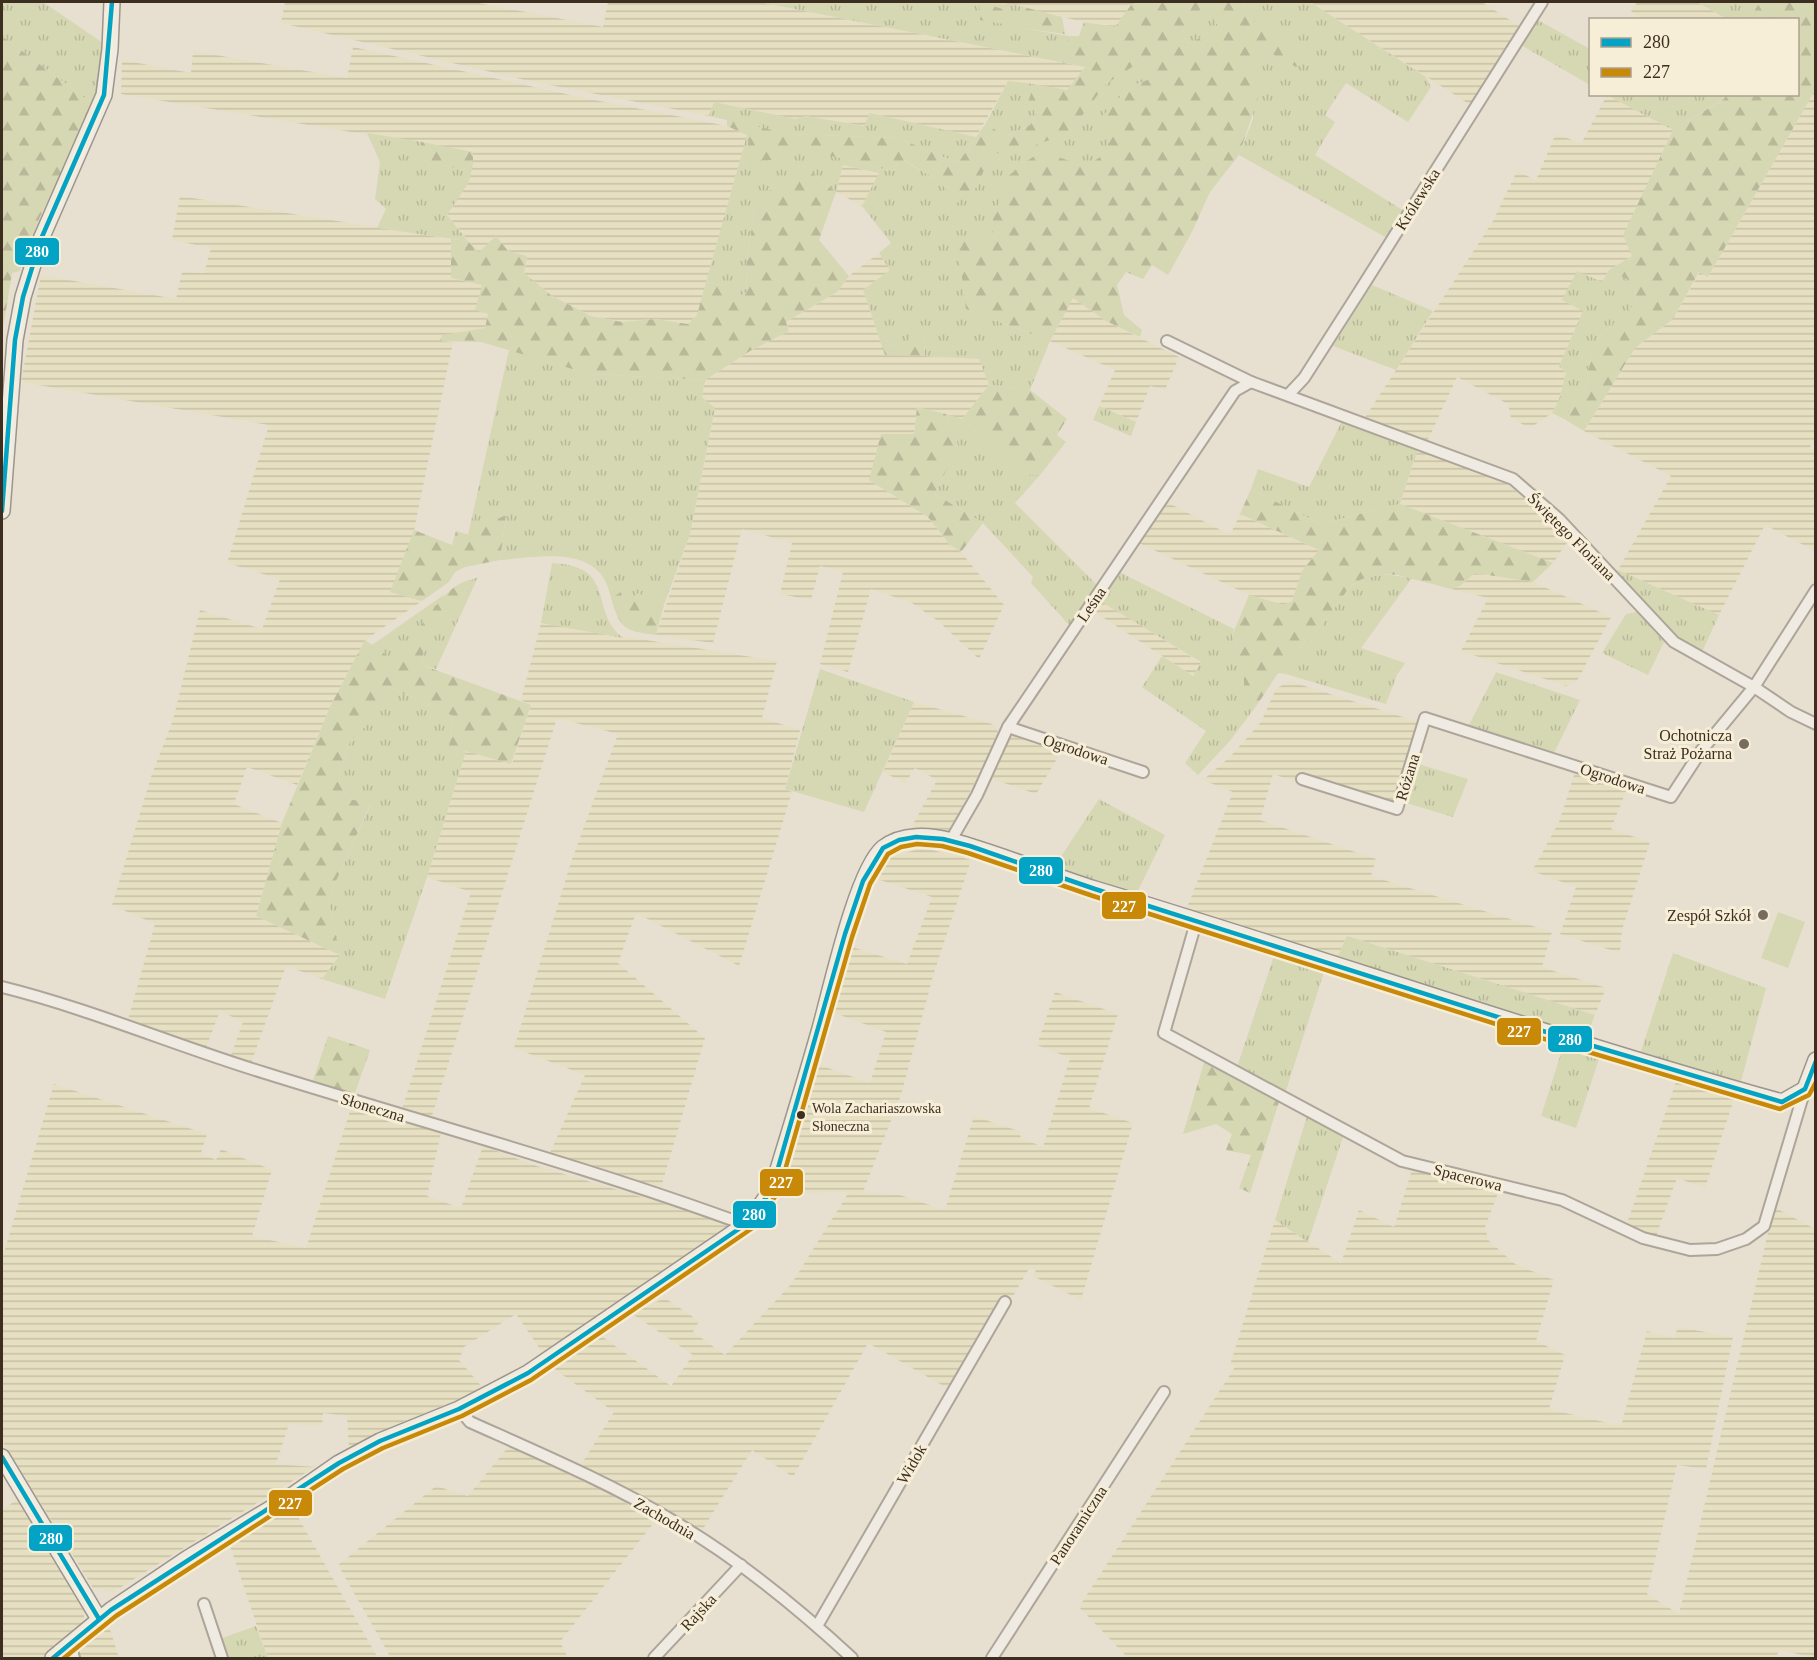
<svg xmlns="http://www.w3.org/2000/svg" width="1817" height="1660" viewBox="0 0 1817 1660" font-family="Georgia,serif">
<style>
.farmland{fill:url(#farmland-rules)}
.grass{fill:url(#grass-tufts)}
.forest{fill:url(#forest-firs);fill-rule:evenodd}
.park{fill:#d6d7b3}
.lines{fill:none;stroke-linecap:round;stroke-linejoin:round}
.street-casing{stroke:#ada599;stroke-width:14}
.secondary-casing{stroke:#9c958a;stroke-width:18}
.street{stroke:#efebe3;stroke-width:10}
.secondary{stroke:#efebe3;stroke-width:15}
.bus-1-casing{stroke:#f7eed8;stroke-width:9}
.bus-2-casing{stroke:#f7eed8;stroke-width:9}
.bus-1{stroke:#03a3c5;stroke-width:4.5}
.bus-2{stroke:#c88808;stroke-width:4.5}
.poi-dot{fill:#786c5e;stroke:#f7eed8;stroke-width:2}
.bus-dot{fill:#3d2e20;stroke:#f7eed8;stroke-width:2}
.labels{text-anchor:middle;stroke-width:6;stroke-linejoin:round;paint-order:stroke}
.bus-label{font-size:14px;fill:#3d2e20;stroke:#f7eed8;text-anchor:start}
.street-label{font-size:16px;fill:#3d2e20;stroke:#f7eed8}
.poi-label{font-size:16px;fill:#3d2e20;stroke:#f7eed8;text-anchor:end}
.line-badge{stroke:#f7eed8;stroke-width:2}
.badge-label{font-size:16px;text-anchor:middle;font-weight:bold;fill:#fff}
</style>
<defs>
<pattern id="farmland-rules" width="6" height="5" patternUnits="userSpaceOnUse" patternTransform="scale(1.5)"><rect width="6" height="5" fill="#e6dfc2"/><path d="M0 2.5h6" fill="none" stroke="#c6c0a6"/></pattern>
<pattern id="grass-tufts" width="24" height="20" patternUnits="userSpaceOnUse" patternTransform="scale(1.5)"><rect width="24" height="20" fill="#d6d7b3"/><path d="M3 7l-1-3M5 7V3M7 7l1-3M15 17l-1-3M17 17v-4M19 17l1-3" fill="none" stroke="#b9b99a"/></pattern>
<pattern id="forest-firs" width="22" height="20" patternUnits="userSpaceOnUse" patternTransform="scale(1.5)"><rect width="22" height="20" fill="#d6d7b3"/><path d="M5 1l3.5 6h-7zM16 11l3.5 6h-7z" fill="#b9b99a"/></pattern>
</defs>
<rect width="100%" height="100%" fill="#e7e0d1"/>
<!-- farmland -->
<g class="farmland">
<path d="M285 2H474L603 27 608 2H760L1085 67 1067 91 1008 81 976 137 870 113 865 126 806 116 795 119 714 102 709 116 529 81 281 23Z"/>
<path d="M998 2H1139L1131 5 1115 27 1084 22Z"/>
<path d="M1310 2H1482L1522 28 1472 106Z"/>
<path d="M1637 2H1697L1727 19H1641L1631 11Z"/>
<path d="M353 47 580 97 727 126 747 135 697 315 688 324 655 319 622 322 591 316 552 296 524 273 527 256 508 251 496 236 479 253 447 215 469 182 473 152 121 94 122 60 191 73 193 51 347 78Z"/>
<path d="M1815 90 1816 438 1810 447 1815 451V551L1765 525 1719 615 1618 570 1671 476 1584 431 1635 348 1673 319 1700 272 1708 277Z"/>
<path d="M1607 95 1673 130 1624 235 1632 256 1609 270 1602 282 1562 300 1584 310 1559 366 1566 373 1559 400 1552 413 1530 428 1511 418 1508 404 1457 377 1427 442 1364 419 1493 221 1517 171 1536 180 1556 133 1581 144Z"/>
<path d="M843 165 880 173 862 206 836 192Z"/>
<path d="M180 196 451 239V278L482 285 488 313 485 328 440 341 453 342 414 530 391 592 422 601 365 640 330 707 297 785 247 767 234 804 282 823 256 916 340 955 322 979 286 966 251 1063 230 1058 243 1022 220 1011 206 1048 127 1023 155 924 112 905 152 774 173 720 200 610 262 629 280 579 227 563 269 425 21 382 41 275 176 299 182 272 204 273 211 248 172 240Z"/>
<path d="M879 253 891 270 863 290 885 354 980 359 989 385 962 419 917 407 914 434 869 480 928 517 950 545 961 552 1004 605 979 659 938 621 912 603 871 589 848 672 820 664 843 572 820 566 811 600 780 594 792 543 742 529 713 643 656 635 690 534 715 409 702 397 705 380 750 351 789 331 786 322 837 292 849 276Z"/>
<path d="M1073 297 1106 321 1179 357 1165 390 1150 386 1136 422 1099 406 1115 370 1050 341Z"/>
<path d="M1418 448 1502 480 1539 508 1570 538 1553 563 1400 504Z"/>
<path d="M1167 502 1230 535 1240 514 1319 550 1302 571 1292 601 1284 605 1249 595 1139 543Z"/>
<path d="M1475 573 1533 582 1611 617 1577 681 1566 686 1461 651 1488 598 1451 589 1460 586Z"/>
<path d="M1100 600 1201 663 1193 676 1093 611Z"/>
<path d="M541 623 777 661 762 718 800 730 785 789 792 792 739 966 636 913 618 963 705 1038 660 1191 549 1155 585 1075 514 1048 571 862 618 734 557 718 431 1119 401 1112 471 892 427 877 466 751 512 764 531 705 521 700Z"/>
<path d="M1289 681 1419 722 1394 804 1301 774 1297 782 1273 774 1260 820 1376 859 1371 876 1552 932 1542 967 1606 988 1595 1015 1347 936 1337 958 1186 910 1233 792 1203 780 1230 757 1261 722 1276 689Z"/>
<path d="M914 702 992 724 1000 734 948 834 911 828 937 780 915 768 905 783 883 772Z"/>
<path d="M1010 735 1061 752 1036 794 990 778Z"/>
<path d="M1576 769 1628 786 1611 829 1650 842 1622 930 1620 953 1560 934 1576 887 1532 871 1559 822Z"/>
<path d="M925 848 971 860 934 973 901 1095 863 1192 900 1195 945 1210 974 1116 1019 1131 1021 1138 1043 1147 1070 1058 1037 1045 1055 992 1118 1014 1089 1108 1133 1123 1081 1300 1033 1276 1036 1270 1030 1267 1012 1298 1006 1295 949 1389 868 1343 793 1477 752 1450 701 1532 579 1468 614 1412 553 1368 600 1335 671 1386 693 1355 631 1313 665 1298 699 1321 693 1332 725 1355 792 1283 849 1192 800 1193 782 1182 800 1127 803 1128 806 1114 803 1112 817 1064 870 1083 886 1032 832 1012 852 947 907 964 932 897 874 878 890 856Z"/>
<path d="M1677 1079 1735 1096 1705 1188 1677 1178 1656 1236 1626 1226Z"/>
<path d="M54 1084 207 1134 201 1153 216 1160 221 1149 272 1170 252 1236 306 1248 352 1105 441 1133 427 1196 461 1208 483 1146 537 1166 726 1222 729 1231 542 1352 516 1314 464 1347 459 1360 484 1389 395 1425 349 1449 347 1416 323 1413 322 1426 289 1424 276 1464 315 1467 113 1592 93 1588 2 1441V1259Z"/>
<path d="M1412 1170 1500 1188 1485 1227 1488 1240 1515 1264 1554 1280 1536 1341 1565 1355 1549 1409 1621 1426 1647 1331 1674 1338 1678 1327 1733 1337 1706 1469 1677 1465 1647 1594 1679 1614 1774 1207 1815 1229V1658L1780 1650 1775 1658H1128L1079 1607 1235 1367 1230 1365 1275 1220 1341 1263 1359 1210 1394 1227Z"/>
<path d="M509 1446 602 1490 656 1520 560 1642 568 1658H391L338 1565 436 1486 468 1496Z"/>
<path d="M18 1498 85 1607 83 1624 44 1658H2V1511Z"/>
<path d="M289 1509 298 1517 378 1658H268L229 1543Z"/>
<path d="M109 1626 119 1658H80L77 1648Z"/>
</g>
<!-- grass -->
<g class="grass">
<path d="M2 2H43L103 43 94 105 2 36Z"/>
<path d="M760 2H998L1020 6 1022 28 1069 36 1060 62Z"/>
<path d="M1243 2H1310L1426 77 1431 87 1408 122 1346 83 1325 115 1335 122 1315 155 1404 211 1387 238 1239 155 1253 119 1254 71 1267 51 1296 67 1308 58 1247 17Z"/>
<path d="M1697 2H1760L1749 19H1727Z"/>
<path d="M1204 4 1219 27 1189 44 1180 33Z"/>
<path d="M1536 19 1590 49V85L1521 45Z"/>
<path d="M1143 60 1159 76 1129 87 1112 149 1086 168 1042 151 1022 164 993 214V247L966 309 1050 341 1030 390 989 385 979 359 925 356 923 333 915 332 907 342 890 347 884 331H877L863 290 890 270 879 253 891 243 862 206 879 173 843 165 836 192 801 164 781 185 756 197 746 269 747 292 726 304 725 286 706 282 747 135 893 171 903 160 939 181 977 187 992 151 1069 133 1106 84Z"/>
<path d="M1008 81 1034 84 1028 102 1037 115 1030 125 1005 137 986 123Z"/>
<path d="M1607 95H1726L1725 98 1673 130Z"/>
<path d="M714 102 795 119 806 116 864 126 870 113 976 137 958 163 898 138 788 134 709 116Z"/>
<path d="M367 133 422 142V160L463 170 473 164 469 182 447 215 468 241 377 228 386 209 375 199 380 162Z"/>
<path d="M1609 270 1636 284 1635 304 1600 336 1592 349 1586 387 1564 419 1552 413 1559 400 1566 373 1559 366 1583 311 1562 300 1577 271 1602 282Z"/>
<path d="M1372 285 1433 311 1396 370 1333 346Z"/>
<path d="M509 350 589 374 705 380 702 397 715 408 690 534 664 605 638 594 625 608 621 592 611 598C601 543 541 557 500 560L506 516 473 536 468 535Z"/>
<path d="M1099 406 1136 422 1131 436 1093 420Z"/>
<path d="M946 414 962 419 1024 474 1040 475 1015 503 1097 585 1070 626 1031 583 1033 577 983 523 935 494 958 445Z"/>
<path d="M1343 419 1418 448 1400 504 1320 524 1251 489 1258 469 1309 487Z"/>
<path d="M552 563C618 566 588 610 623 638L541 623Z"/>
<path d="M1618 570 1719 615 1701 654 1676 636 1615 575Z"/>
<path d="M1119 572 1234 629 1232 636 1244 671V697L1257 705 1229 742 1198 775 1185 763 1206 731 1142 687 1162 656 1193 676 1201 662 1100 601Z"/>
<path d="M1382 574 1412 578 1361 648 1405 663 1397 675 1386 704 1286 674 1292 655 1322 625 1349 588 1362 579Z"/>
<path d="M478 577 436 669 422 665 424 649 443 611 452 613 471 580Z"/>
<path d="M445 594 408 647 394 660 372 645Z"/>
<path d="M1637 612 1664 642 1648 675 1602 653 1626 614Z"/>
<path d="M820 669 914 702 864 812 785 789Z"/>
<path d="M1496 672 1580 700 1553 755 1468 727Z"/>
<path d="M388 687 453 716 449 745 466 751 427 877 385 999 322 979 340 955 328 899 371 804 348 799 338 781 350 741 370 722Z"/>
<path d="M1415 763 1468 779 1453 817 1403 802Z"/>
<path d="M1099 799 1165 835 1136 895 1054 867Z"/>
<path d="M1347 936 1595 1015 1586 1037 1337 958Z"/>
<path d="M1275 953 1325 969 1285 1094 1237 1067Z"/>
<path d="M1673 953 1766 988 1740 1085 1640 1054Z"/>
<path d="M1564 1044 1600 1056 1576 1128 1541 1116Z"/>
<path d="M1307 1116 1343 1137 1308 1242 1275 1220Z"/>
<path d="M256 1626 268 1658H226L219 1639Z"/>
</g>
<!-- forest -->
<g class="forest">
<path d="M979 2 1006 10 1009 25 980 20Z"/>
<path d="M1139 2H1243L1247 17 1309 58 1296 67 1267 51 1254 71 1264 80 1239 155 1210 192 1192 232 1168 275 1152 265 1143 279 1126 272 1117 285 1124 315 1142 330 1140 337 1106 321 1073 298 1050 341 966 309 958 246 971 234 993 246V214L1005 193 1003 181 1022 164 1042 151 1086 167 1111 149 1099 120 1129 87 1158 76 1143 60 1106 84 1069 133 1005 156 992 151 977 187 957 203 939 181 904 160 893 171 790 146 778 160H752L747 135 727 126V119L788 134 898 138 958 163 986 123 1005 137 1030 125 1037 115 1028 102 1034 84 1067 90 1085 67 1060 62 1069 36H1079L1084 22 1115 27 1131 5ZM1204 5 1219 27 1189 44 1180 33Z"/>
<path d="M1760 2H1815V90L1708 277 1699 272 1673 319 1635 348 1584 431 1564 419 1586 387 1592 349 1600 336 1635 304 1636 284 1609 270 1632 256 1623 235 1673 130 1724 99 1726 95 1798 94V20L1749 19Z"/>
<path d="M1020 6 1062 17 1065 34 1021 28Z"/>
<path d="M2 36 94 105 40 217 20 271 12 273 2 335Z"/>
<path d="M422 142 473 152V164L463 170 421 160Z"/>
<path d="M801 164 836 192 819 240 849 276 837 292 786 322 789 331 750 351 705 380 589 374 481 342 440 341 442 335 485 328 488 314 475 310 482 285 451 278V239L468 241 479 252 496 236 508 251 527 256 524 273 552 296 591 316 622 322 655 319 688 324 697 315 706 282 725 286 727 303 747 292 746 269 756 197 781 185Z"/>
<path d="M877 331H884L890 347 907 342 915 332 923 333 925 356 885 355Z"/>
<path d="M989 385 1030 390 1067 419 1057 435 1066 442 1040 475 1024 474 962 419Z"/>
<path d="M917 407 946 414 958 445 935 494 983 523 961 552 950 545 928 517 869 480 881 434H914Z"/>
<path d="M1251 489 1320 524 1400 504 1553 563 1533 582 1475 573 1460 586 1451 589 1398 575 1382 574 1362 579 1349 588 1322 625 1292 655 1286 674 1278 673 1257 705 1244 697V671L1232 636 1249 595 1284 605 1292 601 1302 571 1319 550 1240 514Z"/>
<path d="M506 515 500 560 465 567 455 572 449 582 422 601 390 592 414 530 452 545 456 531 473 536 476 529Z"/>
<path d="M471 580 452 613 443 611 424 649 422 665 531 705 511 764 449 746 453 716 388 687 370 722 350 741 338 781 348 799 371 803 328 899 340 955 256 916 282 823 330 707 365 640 394 660C418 639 440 584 471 580Z"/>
<path d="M621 592 625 608 638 593 664 605 656 635C625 631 620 629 611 598Z"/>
<path d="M328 1036 370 1050 354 1096 312 1083Z"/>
<path d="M1205 1059 1280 1099 1250 1193 1239 1188 1251 1155 1226 1150 1232 1134 1216 1124 1183 1134Z"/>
</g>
<!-- park -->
<path class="park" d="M1778 912 1805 922 1788 968 1761 958Z"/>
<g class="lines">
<!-- street casing -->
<g class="street-casing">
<g id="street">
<path d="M1167 341 1251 382 1513 479 1559 519 1674 642 1754 687 1791 712 1816 724"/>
<path d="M1289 394 1304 378 1359 292 1542 2"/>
<path d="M1008 727 1143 772"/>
<path d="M1302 779 1397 809 1425 718 1671 797 1701 751 1754 687 1816 590"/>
<path d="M951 840 977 795 1008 727 1235 391 1251 382"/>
<path d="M1197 919 1164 1033 1402 1161 1562 1200 1643 1238 1690 1250 1717 1249 1746 1239 1764 1226 1805 1089"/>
<path d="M2 987C91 1009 176 1046 265 1073 425 1123 589 1167 746 1225"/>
<path d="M459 1409 470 1422C539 1453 610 1483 675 1522 740 1560 797 1607 852 1658"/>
<path d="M204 1604 222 1658"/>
<path d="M817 1626 1005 1302"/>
<path d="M70 1644 74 1658"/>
<path d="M654 1658 741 1565"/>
<path d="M992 1658 1164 1392"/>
</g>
</g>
<!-- secondary casing -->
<g class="secondary-casing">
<g id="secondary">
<path d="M2 511 15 340 23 297 41 239 104 95 110 49 112 2"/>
<path d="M2 1457 99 1619"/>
<path d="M53 1658 111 1610 188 1558 290 1497 339 1463 380 1441 459 1409 528 1373 749 1222 772 1189C788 1137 804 1085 819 1032 830 994 856 871 883 848 902 833 930 835 952 841 1000 854 1047 874 1095 889 1324 958 1551 1038 1782 1102L1805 1089 1816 1060"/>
</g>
</g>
<!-- street -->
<use href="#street" class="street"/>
<!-- secondary -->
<use href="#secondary" class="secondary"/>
<!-- bus-1 casing -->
<g class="bus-1-casing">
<g id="bus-1">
<path d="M2 511 15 340 23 297 41 239 104 95 112 2"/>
<path d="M2 1457 99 1619"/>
<path d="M53 1658 111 1610 339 1463 380 1441 459 1409 528 1373 749 1222 772 1189 845 934 863 881 883 848 899 840 916 837 943 839 970 846 1095 889 1523 1025 1782 1102 1805 1089 1816 1061"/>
</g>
</g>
<!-- bus-2 casing -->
<g class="bus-2-casing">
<path id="bus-2" d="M64 1658 116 1616 343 1469 383 1448 462 1416 531 1380 754 1227 779 1191 852 937 870 884 888 854 901 847 917 844 942 846 968 853 1093 896 1521 1032 1780 1109 1809 1095 1816 1082"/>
</g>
<!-- bus-1 -->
<use href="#bus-1" class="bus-1"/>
<!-- bus-2 -->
<use href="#bus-2" class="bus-2"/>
</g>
<!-- markers -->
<g class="poi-dot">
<circle cx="1744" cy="744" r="6"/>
<circle cx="1763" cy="915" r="6"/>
</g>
<circle class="bus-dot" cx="801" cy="1115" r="5"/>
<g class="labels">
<!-- bus labels -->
<g class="bus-label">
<text x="812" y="1113">Wola Zachariaszowska<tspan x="812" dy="18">Słoneczna</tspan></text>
</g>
<!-- street labels -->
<g class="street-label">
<text transform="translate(1417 199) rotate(-58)" y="6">Królewska</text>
<text transform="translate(1572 536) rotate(45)" y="6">Świętego Floriana</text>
<text transform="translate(1091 604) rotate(-56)" y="6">Leśna</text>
<text transform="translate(1076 749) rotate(18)" y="6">Ogrodowa</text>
<text transform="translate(1407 777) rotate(-73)" y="6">Różana</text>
<text transform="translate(1613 778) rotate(18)" y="6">Ogrodowa</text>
<text transform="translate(373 1107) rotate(17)" y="6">Słoneczna</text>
<text transform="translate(1468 1177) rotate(14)" y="6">Spacerowa</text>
<text transform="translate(911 1464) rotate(-60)" y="6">Widok</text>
<text transform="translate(665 1518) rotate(30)" y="6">Zachodnia</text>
<text transform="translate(1078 1525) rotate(-57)" y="6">Panoramiczna</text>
<text transform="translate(698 1612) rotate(-47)" y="6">Rajska</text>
</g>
<!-- poi labels -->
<g class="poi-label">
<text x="1732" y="741">Ochotnicza<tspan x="1732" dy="18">Straż Pożarna</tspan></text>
<text x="1751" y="921">Zespół Szkół</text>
</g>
</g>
<g class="line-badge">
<rect x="14" y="237" width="46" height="29" rx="6" fill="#03a3c5"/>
<rect x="1018" y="856" width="46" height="29" rx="6" fill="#03a3c5"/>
<rect x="1101" y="891" width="46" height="29" rx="6" fill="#c88808"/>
<rect x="1496" y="1017" width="46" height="29" rx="6" fill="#c88808"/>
<rect x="1547" y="1025" width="46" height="28" rx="6" fill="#03a3c5"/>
<rect x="759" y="1168" width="45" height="29" rx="6" fill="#c88808"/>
<rect x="732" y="1200" width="45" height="29" rx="6" fill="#03a3c5"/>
<rect x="268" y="1489" width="45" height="28" rx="6" fill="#c88808"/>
<rect x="28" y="1524" width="45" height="28" rx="6" fill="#03a3c5"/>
</g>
<g class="badge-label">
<text x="37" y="257">280</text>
<text x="1041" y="876">280</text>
<text x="1124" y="912">227</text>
<text x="1519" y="1037">227</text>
<text x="1570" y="1045">280</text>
<text x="781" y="1188">227</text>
<text x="754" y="1220">280</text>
<text x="290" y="1509">227</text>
<text x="51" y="1544">280</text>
</g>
<!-- border -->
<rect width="1817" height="1660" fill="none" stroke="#3d2e20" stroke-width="6"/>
<!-- legend -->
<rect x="1589" y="18" width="210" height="78" fill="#f7eed8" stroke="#ada18e" stroke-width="1.5"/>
<rect x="1601" y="38" width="30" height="9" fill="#03a3c5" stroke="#ada18e" stroke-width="1.5"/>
<text x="1643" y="48" font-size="18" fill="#3d2e20">280</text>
<rect x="1601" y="68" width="30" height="9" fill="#c88808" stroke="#ada18e" stroke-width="1.5"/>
<text x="1643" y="78" font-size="18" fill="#3d2e20">227</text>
</svg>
